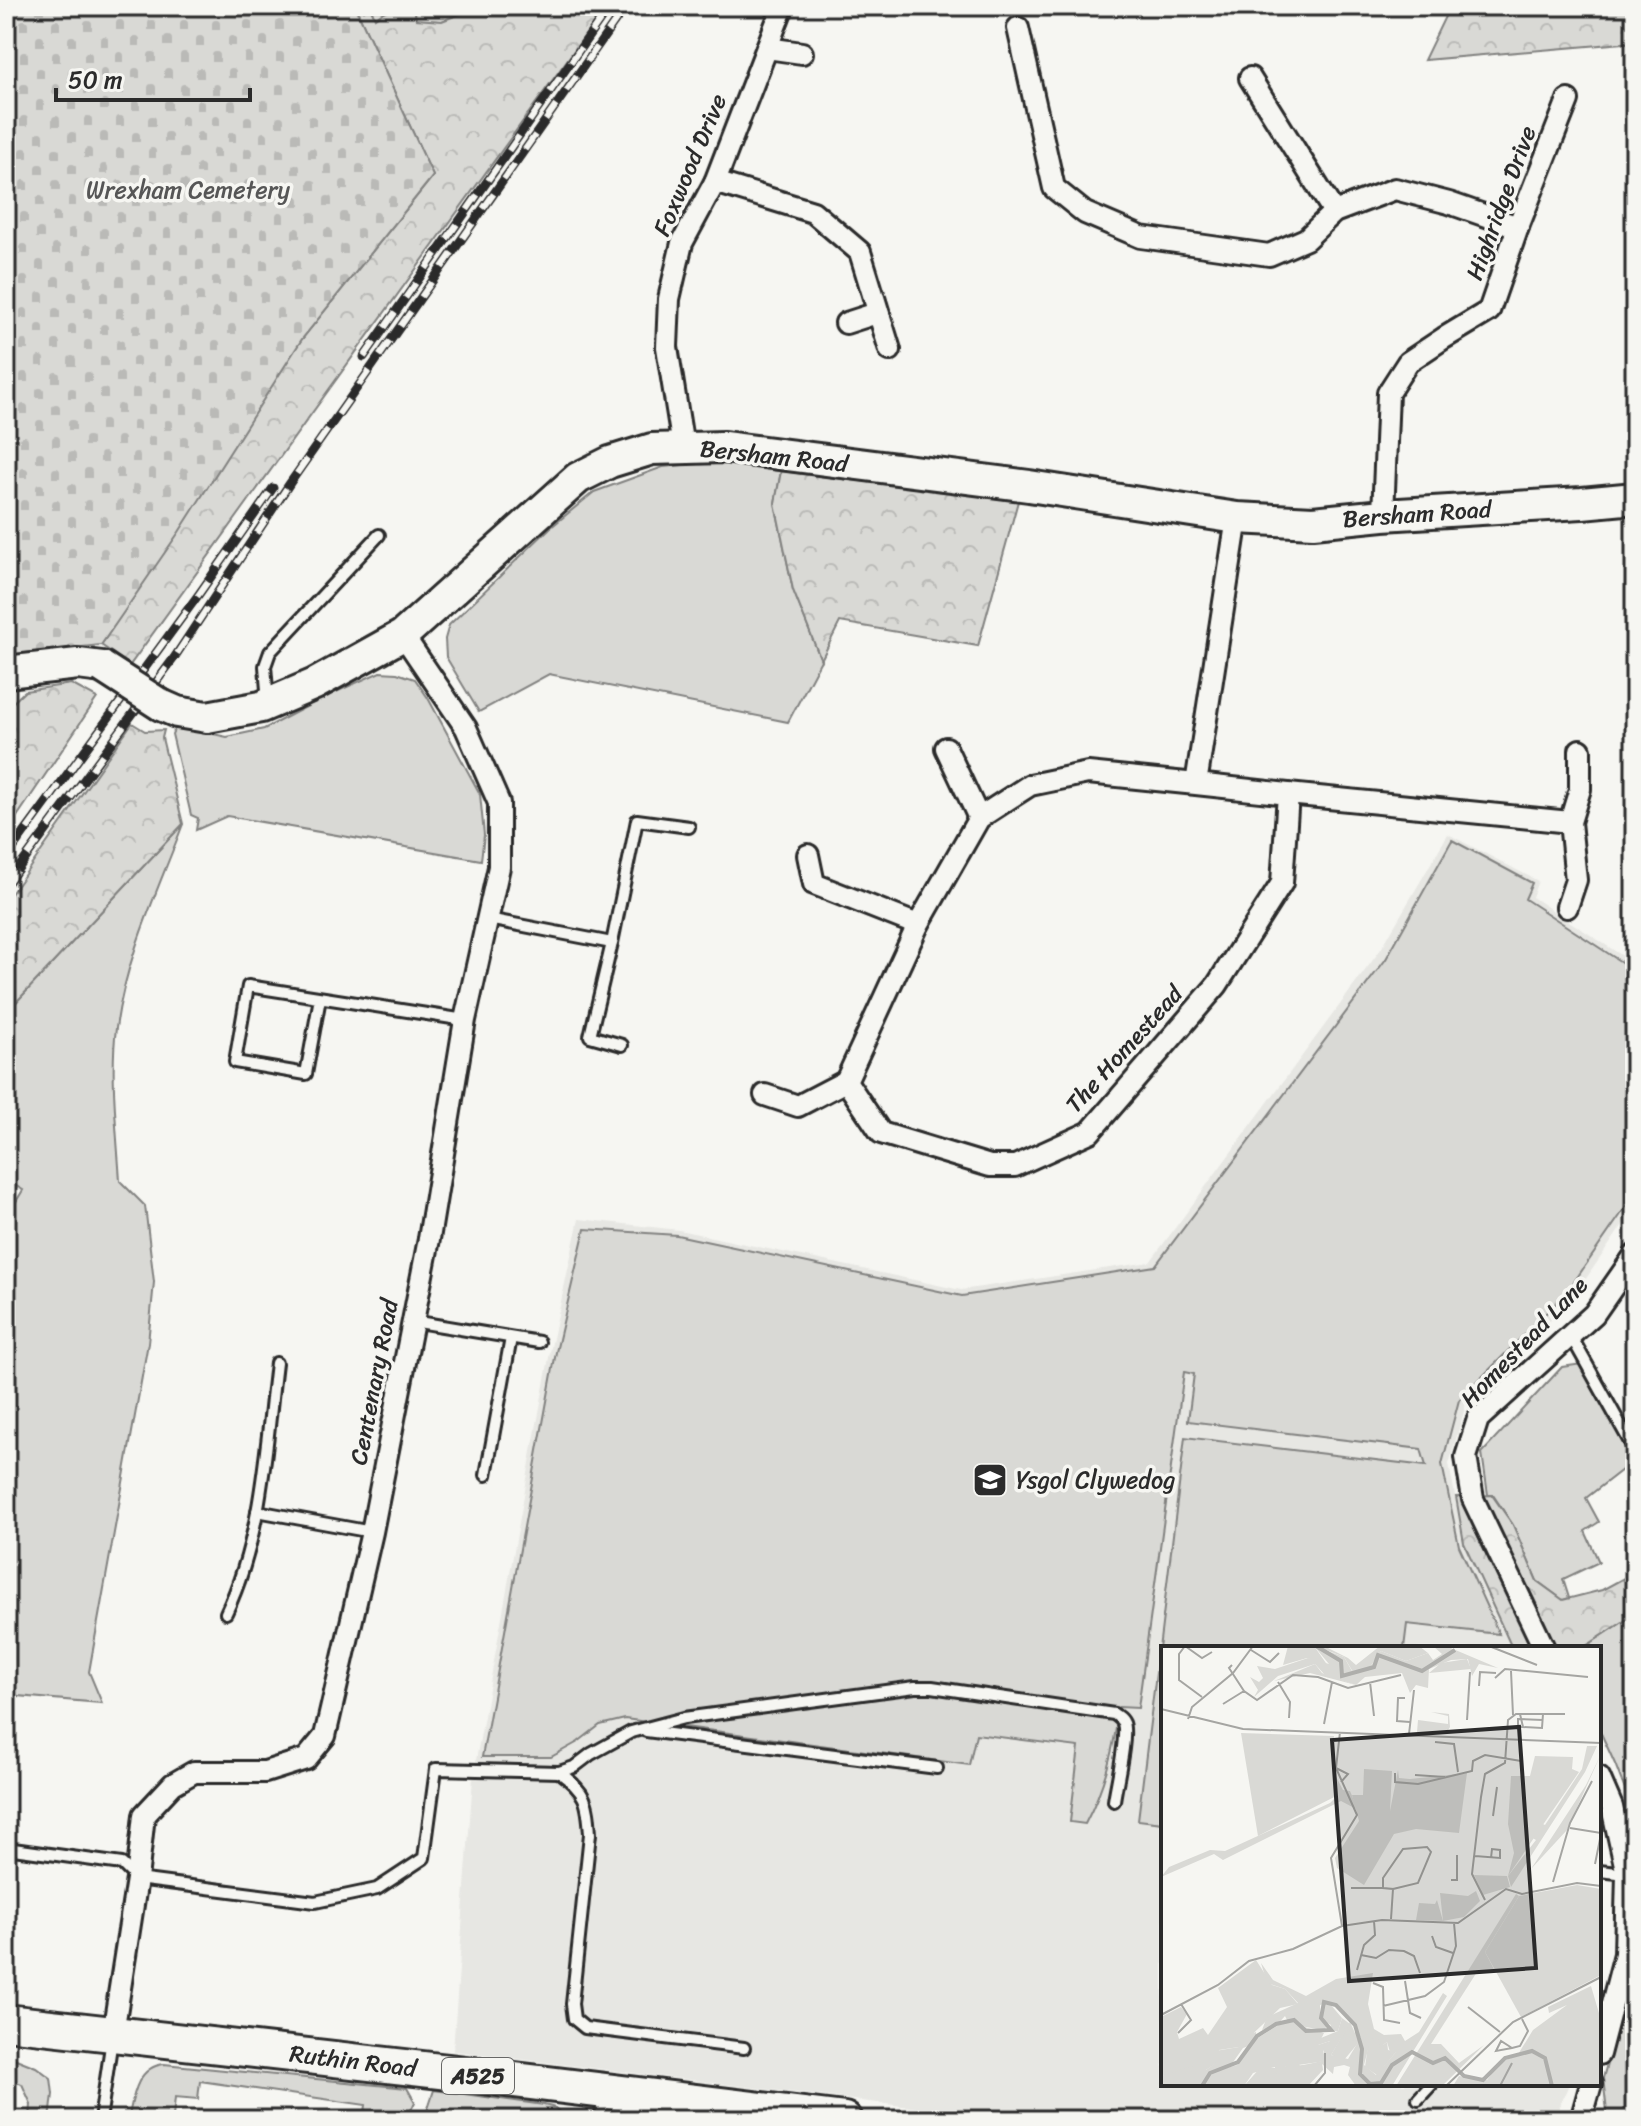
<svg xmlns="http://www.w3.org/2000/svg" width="1641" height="2126" viewBox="0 0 1641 2126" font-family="Sriracha,sans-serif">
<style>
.built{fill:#e7e7e3}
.grass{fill:#d9d9d5;stroke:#828280;stroke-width:2}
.forest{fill:url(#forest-crowns);stroke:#828280;stroke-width:2}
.cemetery{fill:url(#cemetery-stones);stroke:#828280;stroke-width:2}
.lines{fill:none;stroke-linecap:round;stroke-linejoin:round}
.service-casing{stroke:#2b2b2b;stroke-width:16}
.minor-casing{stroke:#2b2b2b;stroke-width:26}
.secondary-casing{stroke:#2b2b2b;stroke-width:36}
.primary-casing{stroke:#2b2b2b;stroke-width:40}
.service{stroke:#f6f6f2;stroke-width:10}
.minor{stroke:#f6f6f2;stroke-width:20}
.secondary{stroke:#f6f6f2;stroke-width:30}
.primary{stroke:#f6f6f2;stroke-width:34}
.rail-casing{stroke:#2b2b2b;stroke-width:9}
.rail{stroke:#f6f6f2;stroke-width:6;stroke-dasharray:18;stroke-linecap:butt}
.secondary-bridge-casing{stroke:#2b2b2b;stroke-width:36;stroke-linecap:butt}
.secondary-bridge{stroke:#f6f6f2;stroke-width:30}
.labels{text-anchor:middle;stroke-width:7;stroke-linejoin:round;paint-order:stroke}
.shield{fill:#f6f6f2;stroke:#686867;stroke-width:2}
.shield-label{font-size:22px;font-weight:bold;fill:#2b2b2b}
.street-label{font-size:24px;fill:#2b2b2b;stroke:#f6f6f2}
.park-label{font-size:24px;fill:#565656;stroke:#f6f6f2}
.poi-label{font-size:24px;fill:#2b2b2b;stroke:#f6f6f2;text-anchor:start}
.inset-river{fill:none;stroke:#aeaeab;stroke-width:4}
.inset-road{fill:none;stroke:#a5a5a2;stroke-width:2}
.view{fill:#2b2b2b;fill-opacity:0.15;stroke:#2b2b2b;stroke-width:4}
.inset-edge{fill:none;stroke:#2b2b2b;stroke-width:4}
</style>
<defs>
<pattern id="forest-crowns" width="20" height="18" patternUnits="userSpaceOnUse" patternTransform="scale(2)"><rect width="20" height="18" fill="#d9d9d5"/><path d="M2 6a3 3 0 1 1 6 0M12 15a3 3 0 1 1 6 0" fill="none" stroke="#babab7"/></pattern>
<pattern id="cemetery-stones" width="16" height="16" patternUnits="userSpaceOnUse" patternTransform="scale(2)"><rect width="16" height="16" fill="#d9d9d5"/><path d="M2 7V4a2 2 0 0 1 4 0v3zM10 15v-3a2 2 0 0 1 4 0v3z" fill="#babab7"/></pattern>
</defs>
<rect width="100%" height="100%" fill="#f6f6f2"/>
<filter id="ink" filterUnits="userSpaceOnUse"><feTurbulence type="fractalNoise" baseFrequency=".0125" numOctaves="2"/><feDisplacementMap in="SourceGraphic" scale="16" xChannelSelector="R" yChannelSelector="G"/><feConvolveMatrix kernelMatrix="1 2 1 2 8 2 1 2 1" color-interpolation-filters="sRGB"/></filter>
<g filter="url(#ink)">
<!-- built -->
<path class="built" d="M1448 834 1538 881 1532 897 1635 964V1207L1572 1299 1466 1404 1449 1464 1464 1543 1512 1648H1163V2084H1569L1555 2117 1552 2120H1032L968 2114 453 2051 473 1777 550 1352 579 1219 679 1230 961 1290 1150 1262 1381 949Z"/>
<!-- grass -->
<g class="grass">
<path d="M370 6H485L478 7 442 21 375 19Z"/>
<path d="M711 462 781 471 775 503 793 590 821 660 788 722 549 674 479 712 446 657 445 639 449 625 550 528 594 492 663 467Z"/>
<path d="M380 672 397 673 415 679 428 698 480 794 484 835 481 860 227 816 196 830 198 818 191 815 172 734 176 726 227 737 264 729 325 697Z"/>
<path d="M183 824C158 890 126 957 116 1028 110 1075 117 1133 120 1181L145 1206 154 1282 148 1343 89 1672 102 1703 6 1695V1218L23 1190 6 1180V1013Z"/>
<path d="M1452 840 1532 883 1525 899 1635 971V1194L1567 1292 1459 1400 1442 1464 1459 1546 1499 1634 1407 1624 1404 1648H1163V1823L1138 1820 1185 1437 1426 1466 1421 1449 1188 1421 1194 1374 1184 1372 1138 1708 1119 1707C1114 1749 1105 1786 1085 1824L1070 1822 1079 1747 976 1734 969 1765 625 1719 600 1725 578 1742 551 1757H482L556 1352 585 1229 677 1235 962 1296 1155 1266 1386 959Z"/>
<path d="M1582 1364 1632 1455 1627 1466 1586 1498 1599 1522 1585 1531 1599 1562 1563 1579 1569 1598 1563 1600 1537 1581 1513 1525 1493 1495H1488L1482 1453 1562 1367Z"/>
<path d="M1635 1614V1816L1615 1764 1599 1729V1648H1583Z"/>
<path d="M1631 1979 1635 1980V2120H1608L1603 2078Z"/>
<path d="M6 2055 36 2067 51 2078 53 2094 50 2120H30L31 2104 22 2084 6 2078Z"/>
<path d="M164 2064 407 2088 415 2102 406 2120H364L366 2105 200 2081 198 2099 175 2097 173 2117 153 2115 152 2120H128C133 2098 136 2067 164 2064Z"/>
<path d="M434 2090 544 2105 555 2108 568 2120 474 2112 473 2120H424Z"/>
</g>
<!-- forest -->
<g class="forest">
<path d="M355 6H370L375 18C388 7 397 6 414 7L416 19 442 21 478 7 485 6H606L130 665 101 645 302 339 433 176Z"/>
<path d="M1450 6H1635V42L1424 60Z"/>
<path d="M781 471 1018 501 978 646 840 622 821 660 793 590 775 503Z"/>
<path d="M71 684 97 698 6 833V709L25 691Z"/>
<path d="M132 723 145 731 164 730 162 738 183 824 6 1013V901Z"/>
<path d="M1492 1495 1513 1525 1537 1581 1563 1600 1602 1590 1635 1572V1614L1583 1648H1512L1464 1543 1456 1497Z"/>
</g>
<!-- cemetery -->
<path class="cemetery" d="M6 6H355L433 176 302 339 179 532 101 645 6 655Z"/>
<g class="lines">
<!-- service casing -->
<g class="service-casing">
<g id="service">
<path d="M268 702 265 666 270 652 379 535"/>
<path d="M488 919 612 943"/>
<path d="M320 998 306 1074 235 1062 248 986 465 1020"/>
<path d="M622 1045 590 1036 612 943 637 820 689 827"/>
<path d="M412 1321 539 1342"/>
<path d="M1571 1336 1635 1451"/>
<path d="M486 1475 511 1338"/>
<path d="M257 1511 372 1532"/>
<path d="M226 1613C262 1538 266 1445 276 1363"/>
<path d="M646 1731 937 1768"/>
<path d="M559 1772C586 1792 588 1801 590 1834L572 2004 574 2019 585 2028 744 2048"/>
<path d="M6 1848 122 1864 137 1879 315 1902 377 1889 424 1858 436 1769 559 1772 574 1767 591 1754 631 1732 684 1718 915 1687H932L1114 1714C1118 1717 1121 1718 1123 1723 1128 1737 1116 1785 1114 1801"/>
<path d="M1599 1871 1627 1874"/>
<path d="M1418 2099 1432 2084"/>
<path d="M100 2120 112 2039"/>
<path d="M600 2120 604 2097"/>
</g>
</g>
<!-- minor casing -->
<g class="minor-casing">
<g id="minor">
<path d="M1018 28 1054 188 1085 213 1141 237 1269 255 1306 239 1334 212 1395 189 1449 203 1518 227"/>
<path d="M767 48 802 53"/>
<path d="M1250 78 1334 212"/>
<path d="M715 182 813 212 860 252 890 350"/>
<path d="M846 323 877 313"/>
<path d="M683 447 667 347 669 299 682 243 715 182 783 6"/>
<path d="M1383 515 1388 393 1408 362 1444 338 1489 311 1518 227 1568 100"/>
<path d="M946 748 979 818"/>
<path d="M1196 784 1088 773 1030 785 979 818 918 925 846 1081 881 1133 990 1166H1015L1090 1132 1217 985 1282 883 1288 794 1196 784 1237 518"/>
<path d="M1288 794 1570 822"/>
<path d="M808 855 814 884 918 925"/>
<path d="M1567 907 1576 880 1570 822 1580 789V750"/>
<path d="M765 1095 798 1106 846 1081"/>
<path d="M1544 1648 1473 1499 1466 1457 1478 1419 1594 1314 1635 1255"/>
<path d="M1599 1777 1612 1807 1627 1874 1625 1954 1599 2054"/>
<path d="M113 2033 137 1879 144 1815 173 1784 194 1772H265L306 1759 325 1736 372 1532 429 1239 465 1020 499 867V803L466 728 403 635"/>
<path d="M1581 2120 1591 2084"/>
</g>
</g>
<!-- secondary casing -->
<g class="secondary-casing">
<g id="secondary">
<path d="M6 672 78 664 102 667"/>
<path d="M161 705 177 712 207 717 261 707 315 684 403 635 578 478 610 462 652 449 724 447 1029 486 1237 518 1313 522 1383 515 1582 503 1635 498"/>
</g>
</g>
<!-- primary casing -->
<g class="primary-casing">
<path id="primary" d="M6 2022 449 2072 844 2120"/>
</g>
<!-- service -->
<use href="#service" class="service"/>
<!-- minor -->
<use href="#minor" class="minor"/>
<!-- secondary -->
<use href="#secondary" class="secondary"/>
<!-- primary -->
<use href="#primary" class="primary"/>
<!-- rail casing -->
<g class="rail-casing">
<g id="rail">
<path d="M364 357 610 6"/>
<path d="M6 858 199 594 273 488"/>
<path d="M6 885 174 658 290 483 626 6"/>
</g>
</g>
<!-- rail -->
<use href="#rail" class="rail"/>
<!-- secondary-bridge casing -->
<g class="secondary-bridge-casing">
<path id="secondary-bridge" d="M102 667 161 705"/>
</g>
<!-- secondary-bridge -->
<use href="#secondary-bridge" class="secondary-bridge"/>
</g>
</g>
<!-- icons -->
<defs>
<g id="school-square" transform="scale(1.8)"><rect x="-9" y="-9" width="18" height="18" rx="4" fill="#2b2b2b" stroke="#f6f6f2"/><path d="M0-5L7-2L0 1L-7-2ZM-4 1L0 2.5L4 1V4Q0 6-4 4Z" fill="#fff"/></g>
</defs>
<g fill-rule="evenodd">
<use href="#school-square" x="990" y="1480"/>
</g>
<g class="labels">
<!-- shield labels -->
<rect class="shield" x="442" y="2058" width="72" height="36" rx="6"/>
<g class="shield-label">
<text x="478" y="2084">A525</text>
</g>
<!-- street labels -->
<g class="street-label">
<text transform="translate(690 165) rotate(-67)" y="8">Foxwood Drive</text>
<text transform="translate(1501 203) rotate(-70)" y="8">Highridge Drive</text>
<text transform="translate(774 456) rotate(6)" y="8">Bersham Road</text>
<text transform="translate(1417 514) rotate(-4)" y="8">Bersham Road</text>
<text transform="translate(1124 1049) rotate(-48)" y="8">The Homestead</text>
<text transform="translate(1524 1342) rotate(-46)" y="8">Homestead Lane</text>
<text transform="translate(374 1382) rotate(-79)" y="8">Centenary Road</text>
<text transform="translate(353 2061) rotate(7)" y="8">Ruthin Road</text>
</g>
<!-- park labels -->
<g class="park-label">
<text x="188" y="198">Wrexham Cemetery</text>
</g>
<!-- poi labels -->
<g class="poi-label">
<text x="1016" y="1488">Ysgol Clywedog</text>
</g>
</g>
<!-- overview -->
<g transform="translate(1161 1646)">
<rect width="440" height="440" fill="#f6f6f2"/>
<path d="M127 0H153L167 20 146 12 122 19ZM155 0H163L187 12 195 19 219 0H258L267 7 245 15 220 5 209 21 192 26 183 11ZM306 13 310 23 268 27 280 17ZM154 18 161 27 195 39 149 27 113 35ZM270 66 288 68 289 81 286 86H256L257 74 287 78V70ZM80 87 173 90 171 123 183 146 97 190ZM440 108 406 184 370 223 425 139ZM374 110 412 111 411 123 418 126 347 230 353 207 347 178 350 130H369ZM203 123 231 125 229 165 237 124 238 132 249 133 306 127 298 187 255 183 233 188 203 239 176 222 174 212 198 175 191 149H202ZM313 229 346 230 349 241 322 249ZM315 245 319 255 303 271 282 275 279 247 307 250ZM95 314 111 339 124 343 137 358 119 362 78 401 58 404 57 416 45 424 0 430V371L20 361 26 368 16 386 18 393 42 382 47 389 66 361 57 342ZM169 358 181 372 177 385 167 386 170 379 161 374V359ZM124 375 163 387 157 399 169 395 162 405 165 415 123 421 161 417 162 424 147 440H115L114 421 92 427 83 440H43L49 427 76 419 95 393ZM189 376 198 396 183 414 170 409ZM208 392H226L222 399 226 396 227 404 235 406 216 429 204 421Z" fill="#d9d9d5"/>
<path d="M153 0 183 11 191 25 209 21 220 5 245 15 267 7 272 14 281 8 272 0H285L337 22 318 18 311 30 307 13 290 14 268 23 267 42 255 39 249 47 241 27 204 31 195 39 164 29 154 18 117 30 93 51 97 44 89 31 98 36 102 32 96 20 114 23 147 12 168 18ZM426 100H436L424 126 350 241 347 230 375 194 363 187 367 179 372 173 384 179 421 123ZM182 144 189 145 197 164 180 155 62 214 53 208 0 231 8 221 49 204 64 205 169 157ZM355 248 358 250 324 306 334 325 316 326 270 398H280L298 417 323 399 281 440H235ZM276 254 282 275 255 274 258 257 274 258ZM100 317 112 334 145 350 175 333 212 327 207 358 213 383 223 389 240 388 244 395 258 386 282 347 286 350 231 440H195L187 429 189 421 183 419 173 421 172 428 161 418 146 422H122L136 415 139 420 165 414 162 403 169 395 157 399 155 394 177 385 181 372 189 378 170 409 187 413 200 391 191 395 196 381 169 356 159 359V373L167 380 162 384 128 378 124 370 114 381 101 384 106 371 137 357 124 343 106 337ZM210 392 219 394 218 402 226 396 230 409 235 406 215 429 203 419ZM430 340 440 374V440H292L298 430 326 434 339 416 356 410 372 384 406 359 388 367 387 361ZM95 386 96 397 82 402 70 419 49 426 43 440H0V430L35 419 45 424 57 415 48 406 78 401 80 391ZM99 422H116L115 440H83Z" fill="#d9d9d5" fill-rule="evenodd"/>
<path d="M416 239 440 243V329L360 371 324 306 358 250Z" fill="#d9d9d5"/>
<path class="inset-river" d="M155 0 180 15 181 30 213 21 217 9 261 25 294 4M41 440 49 427 77 416 96 390 115 378 133 374 145 385 170 384 160 372 163 356 175 359 194 379 201 403 199 428 209 438 220 437 231 419 251 406 272 417 284 412 303 430 322 434 344 412 371 405 384 412 391 440"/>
<path class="inset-road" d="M24 0 18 8V34L41 51M24 0 41 12 51 6M328 0 376 19M90 4 109 16 118 7M71 19 68 22 83 45 96 54 132 29 157 31 187 42 240 29M350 25 352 69M334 32 344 23 427 31M117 36 129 56 128 72M209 36 213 70M318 40 319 26 335 27M244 52H237L236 75 249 76M62 58 83 45M0 63 82 83 440 97M359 68 362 81 381 82 382 68M27 73 31 61 72 27 92 0M306 74 309 26M163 78 171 36M362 81H357V73L382 74M179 86 175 122 196 169 170 212 181 280M248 88 253 44M274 96 293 98 297 126M175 122 187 128 180 136M234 127V136L257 138 311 125 312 115 324 109 360 115M254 129 284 131M332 170 336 141M409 182 440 187M314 210 339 212V204L331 203 330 212M434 218 440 188M290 234H296V209M392 236 409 177 431 135M190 242H222M324 254 311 228 320 151 324 128 344 117 347 74 355 68H404M230 273 232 243 222 242V232L242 203 266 201 270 206 257 237 232 243M271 290 275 301 292 307M200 309 215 312 228 304 243 305 253 310 259 327M196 324 203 299 214 289 213 275M244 335 249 367 260 372M212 337 222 341 223 374 239 377M222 360 264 350 283 336 295 300 293 277M307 361 339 386M0 369 57 339 88 315 132 303 181 280 221 274 297 277 345 243 361 248 416 237 440 240M17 387 30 374 20 358M351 402 340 395 335 405 351 402 359 400 367 385 361 373M153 440 164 427V407M285 440 352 376 440 331M339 440 351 417"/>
<path class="view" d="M358 81 375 322 188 335 171 94Z"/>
<rect width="440" height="440" class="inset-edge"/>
</g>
<!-- margin -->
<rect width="1641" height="2126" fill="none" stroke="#f6f6f2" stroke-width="32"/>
<rect x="16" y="16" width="1609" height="2094" fill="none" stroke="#2b2b2b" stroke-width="3" filter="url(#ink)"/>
<!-- scale -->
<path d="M56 88v12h194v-12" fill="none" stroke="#2b2b2b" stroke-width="4"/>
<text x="68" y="88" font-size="24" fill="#2b2b2b" stroke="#f6f6f2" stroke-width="6" paint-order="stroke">50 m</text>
</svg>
